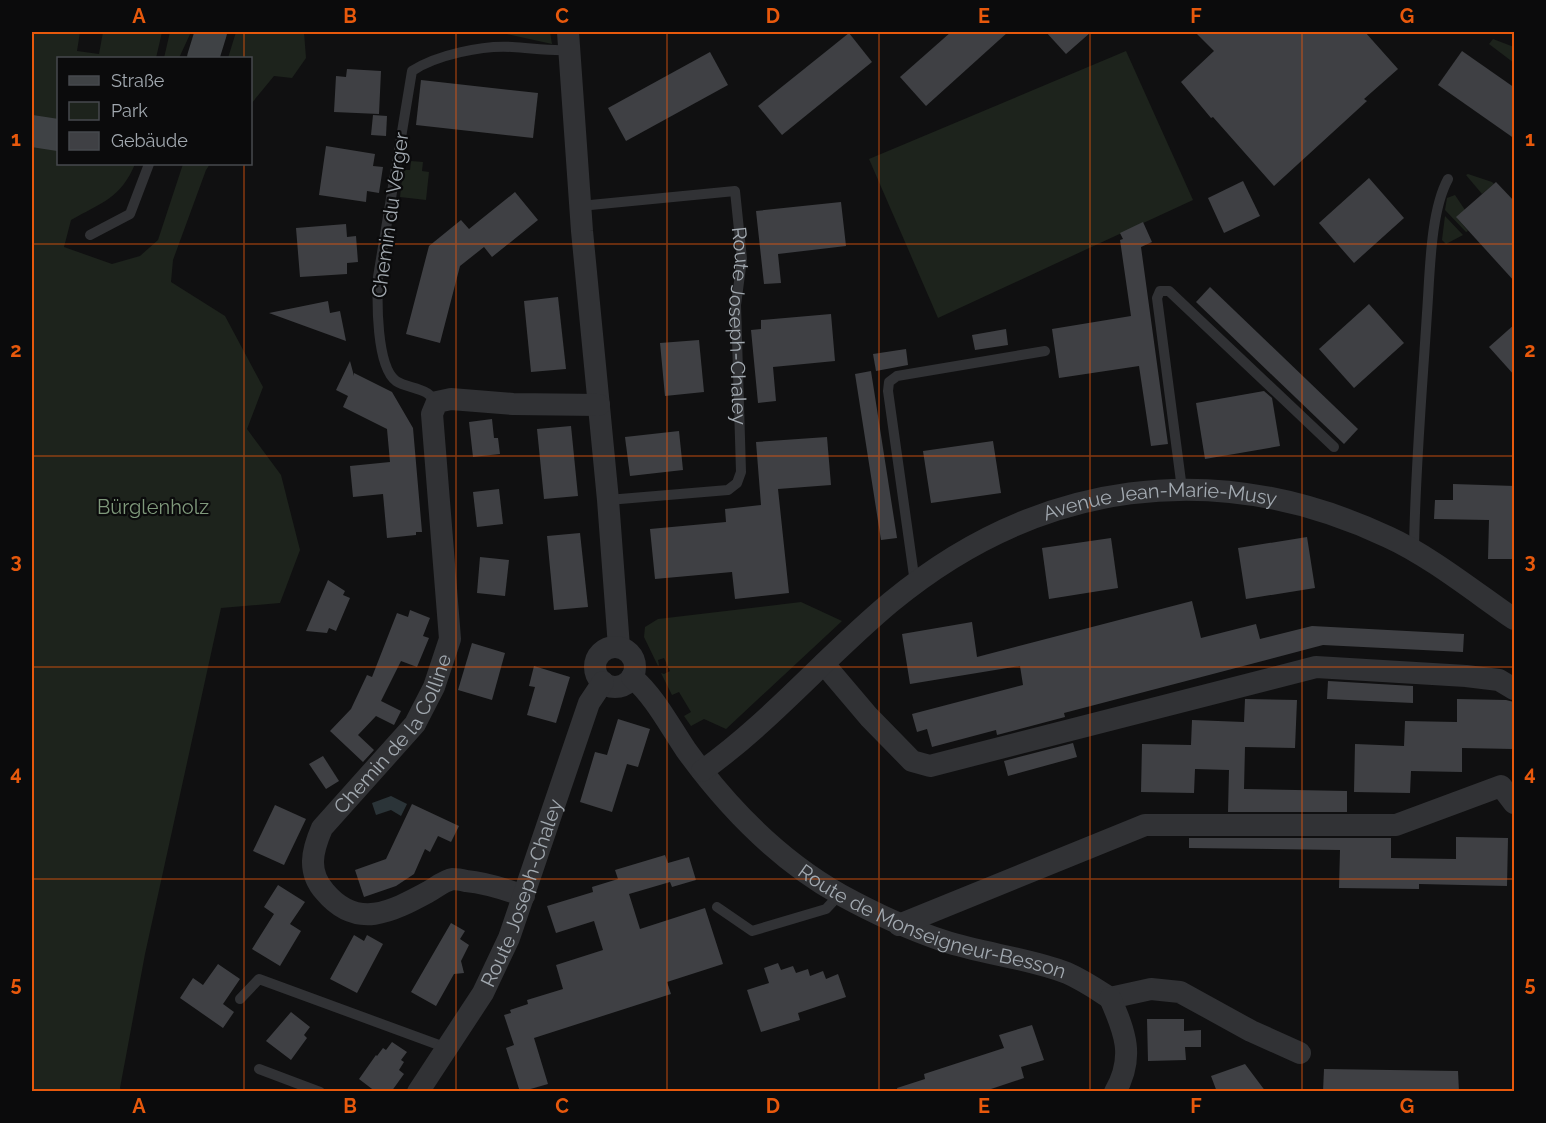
<svg xmlns="http://www.w3.org/2000/svg" width="1546" height="1123" viewBox="0 0 1546 1123" font-family="Raleway,sans-serif">
<style>
.green{fill:#1d231c}
.water{fill:#2b3438}
.building{fill:#3f4044}
.lines{fill:none;stroke-linecap:round;stroke-linejoin:round}
.lane{stroke:#313235;stroke-width:10}
.street{stroke:#313235;stroke-width:22}
.secondary{stroke:#3f4245;stroke-width:32}
.grid{fill:none;stroke:#e8590c;stroke-width:1.5;stroke-opacity:0.55}
.labels{text-anchor:middle;stroke-width:4.5;stroke-linejoin:round;paint-order:stroke}
.street-label{font-size:20px;fill:#a2a9b0;stroke:#0b0b0c}
.park-label{font-size:20px;fill:#7f997b;stroke:#0b0b0c}
.neatline{fill:none;stroke:#e8590c;stroke-width:2}
.grid-label{font-size:20px;text-anchor:middle;font-weight:bold;fill:#e8590c}
</style>
<rect width="100%" height="100%" fill="#101011"/>
<!-- green -->
<g class="green">
<path d="M32 32H80L77 51 99 54 103 32H162L156 58H58V164H135C121 198 101 203 71 220L64 247 112 264 140 256 158 240 183 164H210L206 170 173 260 171 282 225 316 263 387 247 429 281 475 300 550 280 603 221 608 145 954 120 1088 122 1091H32Z"/>
<path d="M170 32H191L179 58H164Z"/>
<path d="M236 32H304L306 58 292 78 274 76 251 104 250 58H228Z"/>
<path d="M502 32H550L552 44 502 33Z"/>
<path d="M1493 39 1514 47V63L1489 44Z"/>
<path d="M1126 51 1193 200 938 318 869 159Z"/>
<path d="M411 161 423 162 422 171 429 172 426 200 400 197 403 170H410Z"/>
<path d="M1468 174 1492 182 1494 184 1482 194 1466 175Z"/>
<path d="M1455 195 1465 210 1457 218 1468 231 1466 232 1445 210 1447 198Z"/>
<path d="M1445 216 1463 235 1446 244 1442 240Z"/>
<path d="M801 602 842 621 726 729 704 719 691 726 684 716 691 712 679 692 672 695 661 673 664 674 670 671 664 658 658 660 659 665 658 666 644 637 645 627 658 619Z"/>
</g>
<!-- water -->
<path class="water" d="M391 796 407 804 401 816 391 810 376 815 372 803Z"/>
<!-- building -->
<g class="building">
<path d="M951 32H1008L926 106 900 77Z"/>
<path d="M1046 32H1091L1066 54Z"/>
<path d="M1195 32H1365L1398 69 1364 99 1367 101 1274 186 1213 117 1211 118 1181 82 1214 51Z"/>
<path d="M849 33 872 62 782 135 758 106Z"/>
<path d="M1462 51 1515 88V139L1438 85Z"/>
<path d="M710 52 728 85 626 141 608 108Z"/>
<path d="M347 69 381 71 379 114 334 112 336 76 346 77Z"/>
<path d="M421 80 538 93 533 138 416 125Z"/>
<path d="M373 115 387 116 386 136 371 135Z"/>
<path d="M326 146 375 154 373 166 383 167 379 193 367 191 366 202 319 195Z"/>
<path d="M1369 178 1404 218 1354 263 1319 223Z"/>
<path d="M1243 181 1260 216 1224 233 1208 198Z"/>
<path d="M1496 182 1515 202V282L1456 217Z"/>
<path d="M515 192 538 220 492 257 484 247 460 266 440 343 406 334 429 246 461 220 469 229Z"/>
<path d="M841 202 846 246 778 254 781 283 764 284 756 211Z"/>
<path d="M1143 222 1152 242 1141 247 1168 444 1151 446 1139 366 1059 378 1052 329 1131 316 1120 240 1123 239 1120 233Z"/>
<path d="M346 224 347 237 356 236 358 262 347 263V274L300 277 296 228Z"/>
<path d="M1210 287 1358 429 1344 444 1196 302Z"/>
<path d="M558 297 566 369 531 372 524 301Z"/>
<path d="M328 301 330 313 340 311 346 341 269 313Z"/>
<path d="M1369 304 1404 343 1354 388 1319 349Z"/>
<path d="M831 314 835 361 773 367 776 401 758 403 751 330 761 329V320Z"/>
<path d="M1515 324V376L1489 347Z"/>
<path d="M1006 329 1008 345 975 350 972 335Z"/>
<path d="M699 340 704 392 665 396 660 343Z"/>
<path d="M906 349 908 365 876 371 873 354Z"/>
<path d="M350 361 354 376V373L392 392 413 428 422 532H416V535L387 538 383 494 353 497 350 466 390 462 387 429 343 407 348 396 336 390Z"/>
<path d="M871 371 897 538 881 540 855 374Z"/>
<path d="M1264 391 1272 398 1280 446 1205 459 1196 403Z"/>
<path d="M492 419 494 438H498L500 454 473 457 469 422Z"/>
<path d="M571 426 578 496 544 499 537 429Z"/>
<path d="M679 431 683 470 630 476 625 437Z"/>
<path d="M827 437 831 485 778 489 789 593 735 599 732 572 655 579 650 529 726 522 725 509 761 505 756 442Z"/>
<path d="M993 441 1001 493 931 503 923 451Z"/>
<path d="M1453 484 1515 486V559H1488L1489 520 1434 519 1435 500H1453Z"/>
<path d="M499 489 503 524 477 527 473 492Z"/>
<path d="M580 533 588 607 554 610 547 536Z"/>
<path d="M1307 537 1315 588 1246 599 1238 548Z"/>
<path d="M1111 538 1118 588 1049 599 1042 548Z"/>
<path d="M480 557 509 560 505 596 477 593Z"/>
<path d="M328 580 345 591 343 595 350 598 336 631 329 628 327 633 306 631Z"/>
<path d="M1192 601 1201 638 1256 624 1260 639 1312 626 1464 634 1463 652 1323 645 1064 713 1065 717 997 735 996 730 932 747 927 729 917 732 912 714 1023 685 1020 666 910 684 902 634 972 622 977 657Z"/>
<path d="M410 610 430 618 423 636 429 638 417 667 401 661 381 701 401 711 394 725 376 716 358 735 374 750 363 762 330 731 351 709 367 675 372 677 397 613 408 617Z"/>
<path d="M472 643 505 653 492 700 458 690Z"/>
<path d="M534 666 570 677 556 723 527 715 535 687 529 686Z"/>
<path d="M1328 681 1413 686V703L1327 699Z"/>
<path d="M1245 699 1297 700 1295 748 1245 747 1244 789 1347 791V812H1228L1229 770 1195 769 1194 793 1141 792 1142 744 1191 745 1192 720 1244 722Z"/>
<path d="M1457 699 1506 700 1514 702 1513 749 1462 748V772L1411 771 1410 793 1354 792 1355 744 1404 746 1405 721 1457 722Z"/>
<path d="M618 719 650 729 638 767 627 764 612 812 580 802 595 752 607 755Z"/>
<path d="M1073 743 1077 757 1008 776 1004 761Z"/>
<path d="M323 756 339 781 326 789 309 764Z"/>
<path d="M412 804 459 826 451 842 438 836 430 852 425 849 414 874 396 886 364 897 355 870 386 859Z"/>
<path d="M275 805 306 819 284 865 253 851Z"/>
<path d="M1456 837 1508 838 1507 886 1419 884V889L1339 888 1340 850 1189 848V838H1391V858L1456 859Z"/>
<path d="M665 855 668 863 689 857 696 880 672 887 670 882 629 894 640 929 705 908 723 964 667 982 671 994 534 1038 548 1084 520 1092 506 1048 514 1045 504 1015 511 1013 510 1010 528 1004 527 1000 563 989 556 965 603 950 594 921 556 933 547 906 593 892 592 887 618 879 615 870Z"/>
<path d="M278 885 305 902 290 924 301 931 280 966 252 949 274 914 264 907Z"/>
<path d="M451 923 465 931 460 939 469 945 461 961 464 973 454 974 436 1006 411 992Z"/>
<path d="M354 935 364 941 367 935 383 944 357 993 330 979Z"/>
<path d="M778 963 781 970 793 966 796 973 808 969 810 976 823 971 826 979 838 974 846 997 798 1013 800 1020 761 1032 747 990 769 983 764 968Z"/>
<path d="M218 964 240 979 223 1004 234 1012 223 1028 180 998 193 978 203 985Z"/>
<path d="M291 1012 310 1027 304 1035 307 1038 291 1060 266 1041Z"/>
<path d="M1147 1019H1184V1031L1201 1030V1047H1185L1186 1060 1148 1061Z"/>
<path d="M1032 1025 1044 1060 1021 1067 1024 1078 982 1092H898L897 1088 925 1079 924 1074 1004 1048 999 1035Z"/>
<path d="M392 1042 407 1052 401 1060 404 1062 399 1070 404 1074 391 1092H376L359 1079 376 1055 377 1056 383 1048 386 1050Z"/>
<path d="M1245 1064 1266 1092H1217L1211 1076Z"/>
<path d="M1324 1069 1458 1071 1459 1092H1323Z"/>
</g>
<g class="lines">
<!-- lane -->
<g class="lane">
<path id="s1" d="M580 206 735 191 742 259 736 305 741 472 737 483 728 490 608 500"/>
<path d="M90 235 130 214 149 164"/>
<path d="M437 402C434 399 430 395 427 393 417 387 405 387 396 381 376 366 377 300 378 277L412 71C436 55 483 45 512 47 531 48 549 51 568 50"/>
<path d="M1182 489 1157 298 1160 291H1169L1334 447"/>
<path d="M1414 551C1415 471 1422 392 1427 313 1430 274 1430 212 1448 179"/>
<path d="M915 583 888 391 889 382 897 376 1045 351"/>
<path d="M717 907 752 931 826 909 840 894"/>
<path d="M240 999 259 979 447 1048"/>
<path d="M259 1069 320 1092"/>
</g>
<!-- street -->
<g class="street">
<path d="M568 32 582 231 608 500 619 647"/>
<circle cx="615" cy="667" r="20"/>
<path d="M824 664 869 717 912 761 930 766 1316 667 1466 676 1499 680 1514 689"/>
<path id="s2" d="M632 677C655 697 669 725 686 750 728 808 777 859 841 895 874 913 908 929 944 941 984 954 1028 958 1067 973 1083 980 1096 989 1110 998L1151 989 1180 992 1251 1031 1300 1053"/>
<path id="s3" d="M702 771C771 722 826 656 891 602 1039 480 1215 456 1388 537 1430 556 1476 593 1514 619"/>
<path id="s4" d="M524 896C505 889 487 883 466 881 462 880 457 879 453 879 445 880 435 888 428 892 391 912 357 930 325 892 307 872 312 851 322 828L415 724 434 687 450 639 432 414 437 402 451 399 513 404 599 405"/>
<path d="M899 925 1145 825H1396L1501 786 1514 803"/>
<path d="M1110 998C1125 1032 1135 1057 1115 1092"/>
<path id="s5" d="M418 1092 483 993 509 938 589 703 603 682"/>
</g>
<!-- secondary -->
<g class="secondary">
<path d="M203 58 211 32"/>
<path d="M32 131 58 135"/>
</g>
</g>
<!-- grid -->
<path class="grid" d="M244 32V58M456 32V1092M667 32V1092M879 32V1092M1090 32V1092M1302 32V1092M244 164V1092M32 244H1514M32 456H1514M32 667H1514M32 879H1514"/>
<g class="labels">
<!-- street labels -->
<g class="street-label">
<text transform="translate(390 215) rotate(-82)" y="7">Chemin du Verger</text>
<text dy="7" stroke="none"><textPath href="#s1" startOffset="291">Route Joseph-Chaley</textPath></text>
<text dy="7" stroke="none"><textPath href="#s3" startOffset="549">Avenue Jean-Marie-Musy</textPath></text>
<text dy="7" stroke="none"><textPath href="#s4" startOffset="404">Chemin de la Colline</textPath></text>
<text dy="7" stroke="none"><textPath href="#s5" startOffset="226">Route Joseph-Chaley</textPath></text>
<text dy="7" stroke="none"><textPath href="#s2" startOffset="400">Route de Monseigneur-Besson</textPath></text>
</g>
<!-- park labels -->
<g class="park-label">
<text x="153" y="514">Bürglenholz</text>
</g>
</g>
<!-- border -->
<rect width="1546" height="1123" fill="none" stroke="#0b0b0c" stroke-width="66"/>
<!-- legend -->
<rect x="57" y="57" width="195" height="108" fill="#0b0b0c" stroke="#474a4e" stroke-width="1.5"/>
<rect x="69" y="76" width="30" height="9" fill="#3f4245" stroke="#474a4e" stroke-width="1.5"/>
<text x="111" y="87" font-size="18" fill="#a2a9b0">Straße</text>
<rect x="69" y="102" width="30" height="18" fill="#1d231c" stroke="#474a4e" stroke-width="1.5"/>
<text x="111" y="117" font-size="18" fill="#a2a9b0">Park</text>
<rect x="69" y="132" width="30" height="18" fill="#3f4044" stroke="#474a4e" stroke-width="1.5"/>
<text x="111" y="147" font-size="18" fill="#a2a9b0">Gebäude</text>
<rect x="33" y="33" width="1480" height="1057" class="neatline"/>
<g class="grid-label">
<text x="139" y="23">A</text>
<text x="350" y="23">B</text>
<text x="562" y="23">C</text>
<text x="773" y="23">D</text>
<text x="984" y="23">E</text>
<text x="1196" y="23">F</text>
<text x="1407" y="23">G</text>
<text x="16" y="146">1</text>
<text x="1530" y="146">1</text>
<text x="16" y="357">2</text>
<text x="1530" y="357">2</text>
<text x="16" y="568">3</text>
<text x="1530" y="568">3</text>
<text x="16" y="780">4</text>
<text x="1530" y="780">4</text>
<text x="16" y="991">5</text>
<text x="1530" y="991">5</text>
<text x="139" y="1113">A</text>
<text x="350" y="1113">B</text>
<text x="562" y="1113">C</text>
<text x="773" y="1113">D</text>
<text x="984" y="1113">E</text>
<text x="1196" y="1113">F</text>
<text x="1407" y="1113">G</text>
</g>
</svg>
